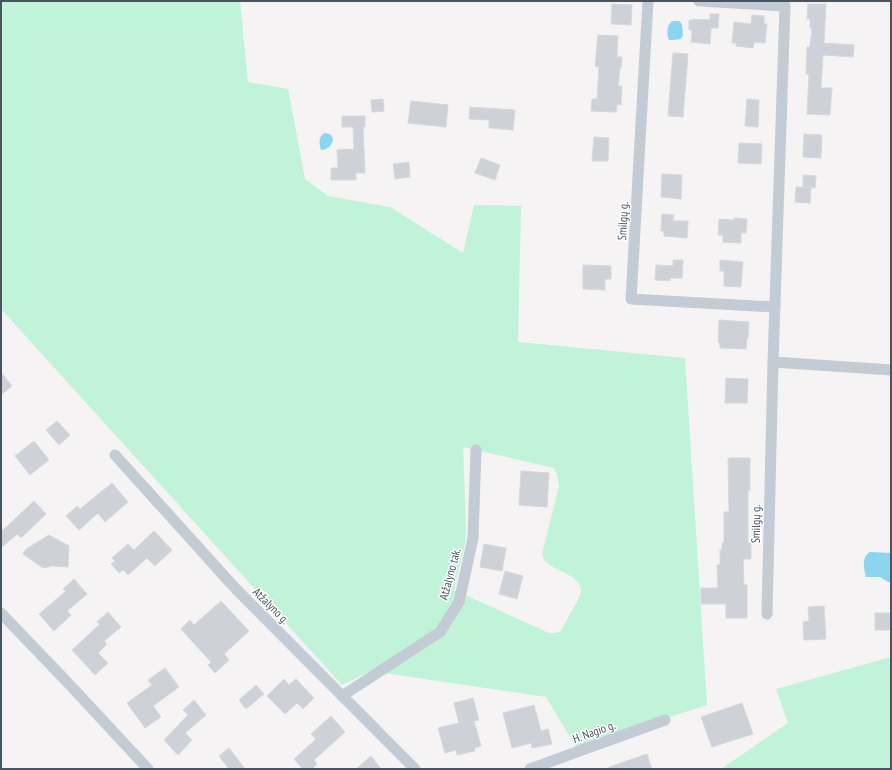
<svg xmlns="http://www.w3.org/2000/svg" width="892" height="770" viewBox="0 0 892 770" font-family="'PT Sans Narrow',sans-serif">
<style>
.green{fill:#c1f3d8;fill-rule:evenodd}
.water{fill:#8cd5f1}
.building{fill:#cfd1d8;stroke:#d7d8de}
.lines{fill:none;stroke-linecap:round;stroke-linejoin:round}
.minor{stroke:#c3ccd4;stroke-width:11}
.labels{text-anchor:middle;stroke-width:3;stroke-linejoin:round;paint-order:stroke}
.street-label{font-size:12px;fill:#495462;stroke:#fff}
</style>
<rect width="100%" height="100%" fill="#f5f3f3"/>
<!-- green -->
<g class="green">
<path d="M1 1H240L248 82 288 89 305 179 328 196 390 207 463 253 474 205 521 206 518 342 685 358 707 705 576 747 546 697 371 671 342 685 1 309ZM463 447 554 468 557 475 559 486 543 550C543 552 542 556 544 559 551 572 582 573 581 592 581 597 564 624 561 631L556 633H549L454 590 465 544 466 527Z"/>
<path d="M891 657V769H721L788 723 776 689Z"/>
</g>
<!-- water -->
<g class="water">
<path d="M672 21H679L682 24 683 35 681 39 673 40H669C666 33 667 26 672 21Z"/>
<path d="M325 133C339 134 332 150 321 150 319 144 318 136 325 133Z"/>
<path d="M870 552 891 553V582H888L880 577H866C864 569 861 557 870 552Z"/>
</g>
<!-- building -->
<g class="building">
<path d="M612 4 632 5 631 25 611 24Z"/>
<path d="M808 4H826L824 43 854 45 853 57 823 55 821 88H832L830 115 807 114 809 74H806L807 47H810L812 29 810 28V19H807Z"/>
<path d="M710 14H719L718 28H711L710 44 691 42 692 30H689V20H693V19L710 20Z"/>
<path d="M752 15 764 16V24H767L765 43 754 42 753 48 736 46V43H732L734 22 751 24Z"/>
<path d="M598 35 618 36 617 57H622L621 68H620L618 86H622L621 105 617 104 616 112 591 111 592 99H597L599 67 595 66Z"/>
<path d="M673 53 688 54 683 117 668 116Z"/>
<path d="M383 99 384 111 372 112 371 100Z"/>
<path d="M747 99 759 100 758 127 745 126Z"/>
<path d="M411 101 448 105 446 127 408 123Z"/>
<path d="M470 107 515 110 513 130 489 128V120L469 119Z"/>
<path d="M342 116H365V127H363L365 173H356V180H331V168H338L337 150 354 149 353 127H342Z"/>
<path d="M804 134 822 135 821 158 803 157Z"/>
<path d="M594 137 609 138 608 161H592Z"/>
<path d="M739 143 762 144 761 164 738 163Z"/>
<path d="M481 158 500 165 495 180 475 173Z"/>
<path d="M409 162 410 177 395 179 393 164Z"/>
<path d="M662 174 682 175 681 199 661 197Z"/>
<path d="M803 175 816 176 815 188 803 187Z"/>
<path d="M796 187 811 188 810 203 795 202Z"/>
<path d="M662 214 674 215 673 221H688L687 238 664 236V231H661Z"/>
<path d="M734 218 747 219 746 233H741V243L723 242V235H718L719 219 734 220Z"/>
<path d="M673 260H683L682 278H670V281L655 280 656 265 673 266Z"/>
<path d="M720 260 743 262 741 287 724 286V271H720Z"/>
<path d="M583 265 611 266V279H605V290L583 289Z"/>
<path d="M719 320 749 322 748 338H747L746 349 720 348V343H718Z"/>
<path d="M1 372 12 386 1 395Z"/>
<path d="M726 378 748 379 747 403H725Z"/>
<path d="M57 421 70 435 59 445 46 430Z"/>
<path d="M34 441 49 460 30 475 15 456Z"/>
<path d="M728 458H750V490H748V543H751V559H743L744 585H747V618H726V604H701V588H718L717 565H720V550H722V543H724V512H729Z"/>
<path d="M521 471 549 473 547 507 519 505Z"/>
<path d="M112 483 128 502 105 522 98 513 79 530 66 516 77 506 80 509Z"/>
<path d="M34 501 46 514 21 538 17 534 1 548V532Z"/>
<path d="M154 531 172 550 155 566 147 558 128 575 123 570 119 573 111 564 115 561 112 558 128 544 134 550Z"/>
<path d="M49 535 69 546 68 567 52 566 43 568 23 554 26 549Z"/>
<path d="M484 544 506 548 502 571 480 567Z"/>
<path d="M505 571 523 576 517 599 499 594Z"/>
<path d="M74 579 87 594 67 611 71 615 54 631 39 614 66 591 63 589Z"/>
<path d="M221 601 249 631 224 654 229 660 215 673 208 665 211 662 181 629 190 620 194 625Z"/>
<path d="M824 606 826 639 804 640 803 622 809 621 808 607Z"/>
<path d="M108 612 121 627 104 641 107 644 98 653 108 663 95 675 72 650 100 624 97 622Z"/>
<rect x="875" y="613" width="16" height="17"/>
<path d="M165 668 179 687 153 706 161 717 145 728 127 703 152 685 148 680Z"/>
<path d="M284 679 289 685 296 679 314 698 303 709 297 703 285 714 267 696Z"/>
<path d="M256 685 264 694 246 709 239 700Z"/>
<path d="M473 698 479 720 474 721 481 746 474 748 475 751 457 755 456 750 445 753 438 728 459 723 454 703Z"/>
<path d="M194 700 206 715 185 733 192 740 178 755 164 740 188 715 183 710Z"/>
<path d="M742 703 753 734 712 747 701 717Z"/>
<path d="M534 705 541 731 548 729 552 744 532 748 531 743 512 748 503 713Z"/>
<path d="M331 716 345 732 314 760 317 764 312 769H303L294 759 316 739 311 734Z"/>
<path d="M229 748 245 769H229L219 756Z"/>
<path d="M647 754 652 769H609V767Z"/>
<path d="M371 756 381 769H356Z"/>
</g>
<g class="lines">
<!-- minor -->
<g class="minor">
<path d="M648 1 631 299 775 307"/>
<path d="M699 1 785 6 773 362 891 370"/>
<path d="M115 455 235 588 415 769"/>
<path d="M1 613 69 684 148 769"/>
<path d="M767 614 773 362"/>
<path d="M342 696 440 632 459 602 473 538 476 450"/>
<path d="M530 769 665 720"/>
</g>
</g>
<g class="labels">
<!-- street labels -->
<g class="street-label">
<text transform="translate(623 221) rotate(-87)" y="4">Smilgų g.</text>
<text transform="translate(756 524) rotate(-89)" y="4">Smilgų g.</text>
<text transform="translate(450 574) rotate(-75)" y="4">Atžalyno tak.</text>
<text transform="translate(271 606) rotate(45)" y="4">Atžalyno g.</text>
<text transform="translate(594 732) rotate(-20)" y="4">H. Nagio g.</text>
</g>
</g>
<!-- border -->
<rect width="892" height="770" fill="none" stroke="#495462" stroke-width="4"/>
</svg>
